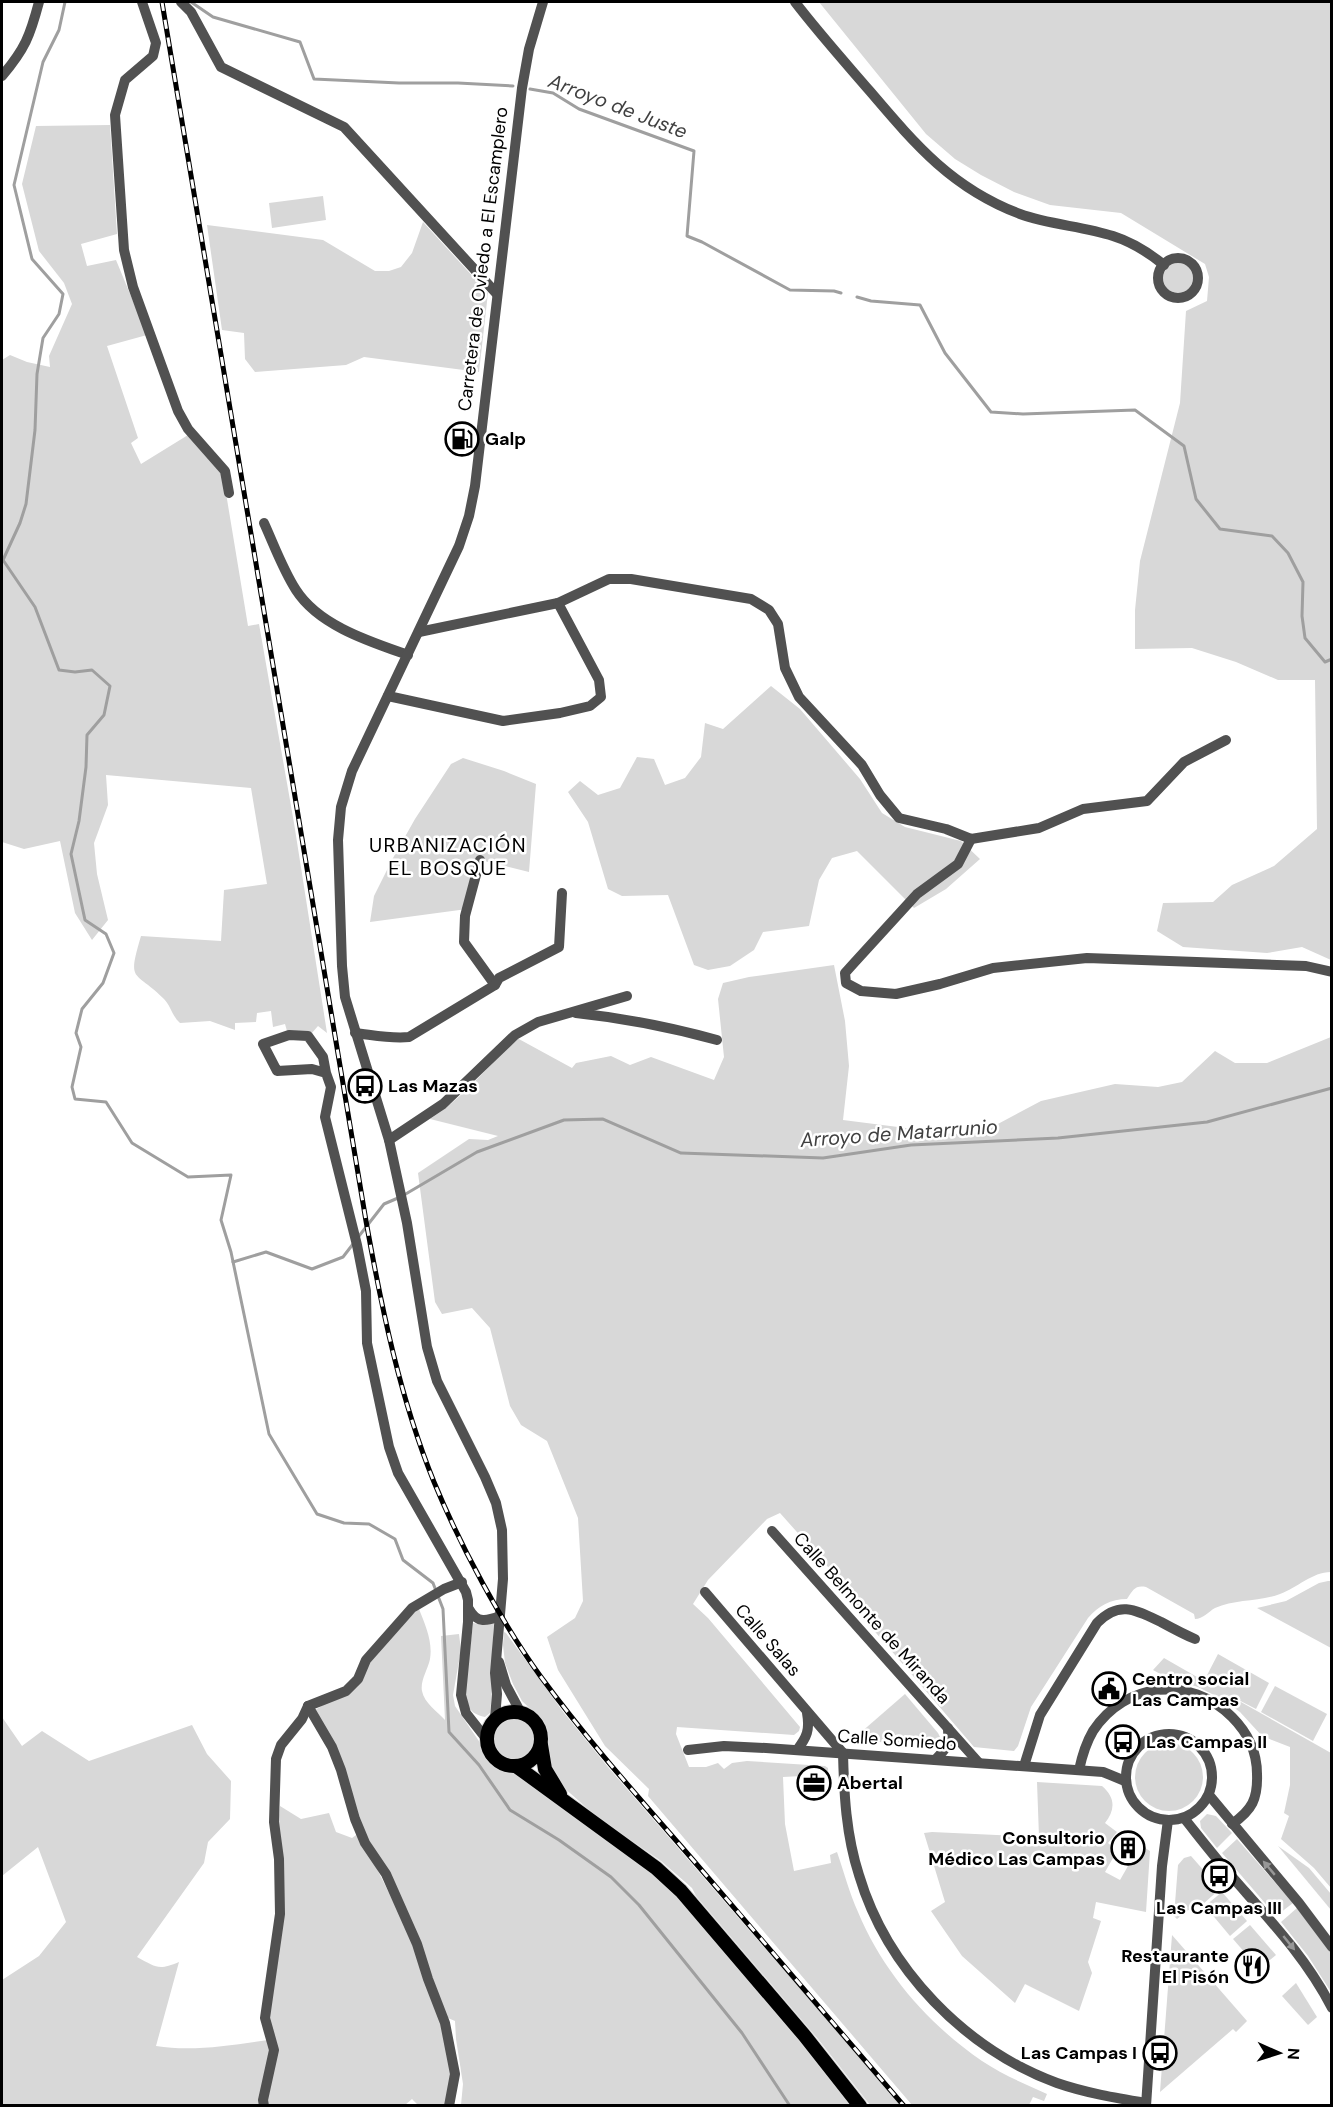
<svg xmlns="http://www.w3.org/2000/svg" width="1333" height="2107" viewBox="0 0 1333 2107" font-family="'DM Sans',sans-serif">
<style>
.green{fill:#d8d8d8}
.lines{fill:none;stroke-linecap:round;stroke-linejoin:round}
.stream{stroke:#9f9f9f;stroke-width:3}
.major-casing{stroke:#dbdbdb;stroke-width:16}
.minor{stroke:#515151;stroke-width:10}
.major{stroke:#000;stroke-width:14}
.rail-casing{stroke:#000;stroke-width:5}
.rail{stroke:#fff;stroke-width:3;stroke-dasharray:9;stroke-linecap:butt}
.oneway{fill:#979797}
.labels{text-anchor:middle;stroke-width:5;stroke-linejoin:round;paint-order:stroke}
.street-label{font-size:18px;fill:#000;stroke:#fff}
.poi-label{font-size:18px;font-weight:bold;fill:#000;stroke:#fff;text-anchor:start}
.water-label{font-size:20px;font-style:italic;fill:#404040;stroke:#fff}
.neighbourhood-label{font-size:20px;letter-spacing:1.5px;fill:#000;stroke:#fff}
</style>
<rect width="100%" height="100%" fill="#fff"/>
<!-- green -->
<g class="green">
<path d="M819 2H1331V960L1302 947 1267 953 1183 947 1157 931 1163 903 1213 902 1232 885 1274 866 1317 829 1315 680H1278L1236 662 1192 648 1135 649V610L1140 561 1180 403 1186 311 1207 301 1209 277 1205 264 1121 213 1050 205 1014 192 981 175 955 159 926 134Z"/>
<path d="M110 125 117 234 81 244 87 266 116 260 147 335 107 346 138 438 131 443 141 464 188 435 223 475 248 626 259 624 294 823 327 1033 318 1026 311 1034 287 1031 285 1024 273 1027 271 1011 257 1013 256 1022 235 1023V1030L210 1021 180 1023C172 1016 171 1006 164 999 134 969 127 984 141 936L221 941 224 890 267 884 251 788 106 775 108 805 94 843 97 874 108 920 92 940 75 913 60 841 24 849 2 842V360L10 355 27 362 50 367 49 356 72 304 64 283 39 251 22 184 36 126Z"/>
<path d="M323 196 326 220 272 228 269 203Z"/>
<path d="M423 222 488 293 479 372 364 357 346 365 255 372 245 359 244 333 222 330 207 225 323 240 375 271H389L401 267 412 253Z"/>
<circle cx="1178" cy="278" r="15"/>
<path d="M771 686 800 709 860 779 882 813 905 827 961 841 980 859 946 889 914 908 857 851 832 858 819 880 809 926 763 932 754 950 730 966 708 970 694 965 668 895 622 896 608 889 588 822 568 792 580 781 598 795 620 788 637 757 654 759 665 785 685 778 701 757 705 723 723 729Z"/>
<path d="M463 758 504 771 536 784 529 872 480 860 467 909 370 922 374 896 393 858 415 819 451 764Z"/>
<path d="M834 965 845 1021 849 1066 843 1120 953 1134 981 1133 1041 1101 1115 1084 1158 1087 1182 1082 1215 1051 1235 1063H1267L1331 1037V1572C1312 1572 1297 1588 1280 1594 1259 1602 1235 1599 1215 1608 1208 1612 1203 1619 1195 1619L1194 1614 1146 1587C1135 1585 1133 1590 1127 1599 1111 1599 1098 1606 1088 1618L1031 1707 1018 1746 1014 1751 974 1747 834 1584 836 1576 780 1513 767 1519 708 1580 693 1604 708 1618 800 1727 799 1731 794 1735 677 1727 676 1734 689 1767H706L718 1763 724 1769 732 1763 747 1761 825 1766 828 1768 829 1787 821 1785 820 1775 783 1777 785 1824 794 1871 831 1863 830 1855 837 1852C844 1872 849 1892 858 1912 883 1972 928 2024 982 2061 1003 2075 1025 2084 1047 2094L1044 2101 1033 2097 1029 2105H912L648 1796 649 1789 605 1746 558 1670 547 1637 575 1618 583 1601 578 1518 547 1441 521 1425 510 1406 490 1328 472 1308 442 1314 435 1302 418 1173 469 1139 488 1140 498 1136 430 1119C464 1097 488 1066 517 1038L572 1068 576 1063 611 1056 630 1065 651 1057 714 1080 724 1057 718 999 723 983 749 977Z"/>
<path d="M1328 1581H1331V1648L1257 1608 1286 1601 1319 1583Z"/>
<path d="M419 1609C425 1624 433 1642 430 1659 428 1669 420 1681 422 1691 424 1703 438 1712 445 1720L441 1636 459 1634 461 1650 453 1695 455 1706 485 1750 489 1761 505 1771 510 1768 662 1880 702 1923 854 2105H461L463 2084 456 2039 455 2021 448 2018 366 1837 315 1710 328 1702 368 1665 400 1625Z"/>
<path d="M473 1623 485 1625 494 1623C491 1653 494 1683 490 1713L485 1717C476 1715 470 1712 467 1703 462 1689 472 1641 473 1623Z"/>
<path d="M504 1632 506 1633 564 1713 608 1767 901 2105H870L818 2039 696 1896 692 1888 661 1861 597 1817 562 1786 550 1765 546 1728 540 1718 522 1701 513 1684 505 1663 503 1645Z"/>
<path d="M1218 1654 1269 1683 1256 1709 1225 1693 1331 1753V1888L1314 1868 1281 1839 1289 1816 1284 1813 1290 1785V1747L1262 1736 1240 1712 1222 1699 1198 1687 1164 1676 1153 1670 1164 1658 1204 1681Z"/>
<path d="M1275 1686 1327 1714 1313 1741 1261 1712Z"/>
<path d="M905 1694 938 1733 940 1737 937 1743 932 1746 852 1740Z"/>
<path d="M2 1717 22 1746 42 1731 89 1761 192 1725 207 1754 231 1781 230 1819 208 1842 204 1863 137 1957C156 1967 158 1971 179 1962L156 2046C193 2052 231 2045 268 2040L270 2050 261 2105H2V1980L39 1956 66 1922 38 1847 2 1876Z"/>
<circle cx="515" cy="1738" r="21"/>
<circle cx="1169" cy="1777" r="34"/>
<path d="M1037 1782 1102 1786C1116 1798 1115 1810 1105 1823L1117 1832 1108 1843 1117 1851 1105 1872 1120 1880 1140 1845 1150 1851 1146 1912 1096 1902 1093 1918 1101 1921 1088 1962 1092 1973 1079 2011 1025 1984 1015 2003 962 1956 931 1911 945 1902 924 1833 932 1832 1039 1837Z"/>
<path d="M280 1806 301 1819 329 1813 336 1832 352 1838 359 1833 408 1931 443 2022 453 2074 447 2105H418L412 2099 405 2105 268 2106V2098L277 2050 269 2016 283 1915 278 1826Z"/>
<path d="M1207 1814 1216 1816 1232 1833 1217 1848 1201 1828 1200 1821Z"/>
<path d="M1237 1839 1293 1903 1276 1916 1222 1853Z"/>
<path d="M1278 1846 1309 1868 1331 1894V1910Z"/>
<path d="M1191 1856 1220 1889 1203 1904 1200 1901 1177 1919 1174 1916 1178 1865 1184 1858Z"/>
<path d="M1222 1892 1247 1921 1230 1936 1205 1906Z"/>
<path d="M1297 1908 1331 1952V1992L1308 1956 1281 1922Z"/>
<path d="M1250 1925 1276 1955 1259 1969 1233 1939Z"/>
<path d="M1172 1935 1247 2021 1236 2032 1233 2029 1160 2092Z"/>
<path d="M1296 1983 1317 2017 1308 2025 1282 1996Z"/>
</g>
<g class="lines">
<!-- stream -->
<g class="stream">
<path d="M65 2 59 30 43 62 14 185 32 259 63 294 59 314 43 338 37 374 35 430 26 504 20 523 3 560 35 607 59 670 75 672 92 670 110 686 104 715 87 735 86 767 79 821 71 854 85 920 106 934 114 953 103 983 82 1009 76 1033 81 1047 72 1087 75 1099 106 1102 132 1143 188 1177 231 1175 221 1220 231 1252 269 1434 317 1514 344 1523 369 1524 395 1539 403 1560 433 1583 443 1609 449 1732 479 1765 510 1810 559 1840 611 1877 639 1905 742 2033 790 2106"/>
<path d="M191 2 213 17 300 42 314 79 399 83H458L513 86"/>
<path d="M530 89 553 93 579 109 694 151 687 236 702 242 790 290 834 291 841 293"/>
<path d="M857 297 871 301 920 305 945 353 991 412 1023 414 1135 410 1184 446 1196 499 1220 529 1272 536 1288 553 1303 582 1302 616 1305 638 1325 662 1332 659"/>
<path d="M404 1195 477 1152 564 1120 603 1119 681 1153 823 1158 911 1145 1058 1138 1207 1122 1332 1088"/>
<path d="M359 1236 384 1204 398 1198"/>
<path d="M233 1262 266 1252 312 1269 343 1257 353 1244"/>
</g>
<!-- major casing -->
<g class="major-casing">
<g id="major">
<circle cx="514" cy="1739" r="27"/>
<path d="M541 1745 545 1769 560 1794"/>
<path d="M516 1766 656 1868 681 1891 804 2035 860 2106"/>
</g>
</g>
<!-- minor -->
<g class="minor">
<path d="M142 2 156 43 153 56 125 80 115 115 124 250 133 287 178 411 188 429 225 471 229 493"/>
<path d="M181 2 191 12 221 67 344 127 497 294"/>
<path d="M795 2C818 32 843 60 868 89 914 143 951 188 1020 214 1050 225 1083 226 1113 236 1132 242 1148 252 1164 265"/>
<path d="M2 76C25 49 30 36 39 2"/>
<circle cx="1178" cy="278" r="20"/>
<path d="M264 523C274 545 283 570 296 590 319 626 371 642 408 655"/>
<path d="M419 632 558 603 609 579H631L751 599 769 610 778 624 785 668 799 697 862 765 880 795 899 818 946 829 971 839 1039 828 1083 809 1147 801 1184 762 1226 740"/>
<path d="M388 696 503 721 560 713 590 706 601 697 599 680 558 603"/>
<path d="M971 839 958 864 917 894 854 963 845 973 846 983 861 991 896 994 940 984 993 968 1087 958 1306 966 1332 972"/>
<path d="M480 860 465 916 464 942 495 985"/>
<path d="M576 1013C624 1018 670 1027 717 1040"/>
<path d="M355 1033C373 1035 391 1039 409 1037L495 985 499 978 559 947 562 893"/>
<path d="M326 1073 323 1057 308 1036 289 1035 263 1044 277 1071 312 1069 326 1073 331 1087 325 1117 357 1245 366 1291 367 1343 389 1447 398 1473 466 1592 468 1600V1622L461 1695 466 1713 488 1741"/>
<path d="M389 1140 443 1104 515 1035 538 1022 627 996"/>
<path d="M772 1531 979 1763"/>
<path d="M705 1592 843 1753"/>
<path d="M469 1609C477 1624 487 1621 500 1616"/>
<path d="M499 1662 506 1685 521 1713"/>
<path d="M308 1706 332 1747 341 1770 355 1819 365 1843 386 1874 417 1944 428 1979 445 2023 455 2074 449 2106"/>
<path d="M308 1706 346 1691 358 1679 366 1660 412 1608 444 1589 462 1582"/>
<path d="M495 1718 497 1694 495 1673 503 1579 502 1530 496 1503 485 1477 437 1381 427 1347 407 1223 389 1140 345 997 342 966 338 840 341 807 352 771 459 546 469 516 475 486 522 88 529 49 543 2"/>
<circle cx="1169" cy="1777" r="43"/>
<path d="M688 1750 724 1746 766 1748 1103 1772 1125 1781"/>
<path d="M797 1750C807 1737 810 1730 807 1713"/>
<path d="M843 1753C844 1794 846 1835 859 1875 887 1969 965 2049 1057 2083 1086 2093 1116 2098 1146 2103"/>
<path d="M935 1760C948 1747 949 1745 948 1728"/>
<path d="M1024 1766 1040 1715 1097 1623C1119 1600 1136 1610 1161 1622 1172 1628 1183 1634 1195 1639"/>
<path d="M1079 1770C1082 1756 1086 1743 1093 1731 1125 1682 1190 1675 1232 1717 1247 1732 1257 1752 1257 1774 1258 1799 1252 1810 1232 1824"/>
<path d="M1209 1795 1299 1903 1332 1947"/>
<path d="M1184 1818C1200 1838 1216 1859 1234 1879 1270 1920 1307 1959 1332 2008"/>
<path d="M264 2106 263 2100 274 2050 265 2018 280 1914 279 1859 274 1822 276 1759 281 1745 302 1719 308 1706"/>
<path d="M1146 2106 1162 1866 1168 1820"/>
</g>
<!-- major -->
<use href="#major" class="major"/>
<!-- rail casing -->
<g class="rail-casing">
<path id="rail" d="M162 2 366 1221C382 1310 400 1398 434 1482 460 1545 501 1622 541 1677 588 1741 641 1800 693 1860 764 1942 834 2024 904 2106"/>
</g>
<!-- rail -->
<use href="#rail" class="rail"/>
</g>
<!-- one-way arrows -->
<defs><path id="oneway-solid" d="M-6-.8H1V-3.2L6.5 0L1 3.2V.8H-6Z" transform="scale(1.5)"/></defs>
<g class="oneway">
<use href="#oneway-solid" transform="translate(1269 1868) rotate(-130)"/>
<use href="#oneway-solid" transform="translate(1289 1943) rotate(51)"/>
</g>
<!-- icons -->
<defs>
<g id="fuel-ring" transform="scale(1.725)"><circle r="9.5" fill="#fff" stroke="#000" stroke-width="1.5"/><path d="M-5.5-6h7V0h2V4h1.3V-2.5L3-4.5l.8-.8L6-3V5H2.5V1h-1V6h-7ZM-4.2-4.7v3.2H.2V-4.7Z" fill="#000"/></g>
<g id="bus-ring" transform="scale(1.725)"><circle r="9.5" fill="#fff" stroke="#000" stroke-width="1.5"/><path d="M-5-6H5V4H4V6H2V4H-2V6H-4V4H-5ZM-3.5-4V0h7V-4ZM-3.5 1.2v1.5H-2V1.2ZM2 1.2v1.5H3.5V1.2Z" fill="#000"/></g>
<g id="civic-ring" transform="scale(1.725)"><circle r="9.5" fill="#fff" stroke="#000" stroke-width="1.5"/><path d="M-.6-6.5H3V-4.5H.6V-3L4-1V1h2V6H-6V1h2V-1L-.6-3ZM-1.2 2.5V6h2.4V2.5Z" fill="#000"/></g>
<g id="office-ring" transform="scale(1.725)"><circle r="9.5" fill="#fff" stroke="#000" stroke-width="1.5"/><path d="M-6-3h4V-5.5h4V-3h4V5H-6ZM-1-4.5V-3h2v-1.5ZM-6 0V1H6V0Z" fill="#000"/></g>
<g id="building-ring" transform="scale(1.725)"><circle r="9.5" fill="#fff" stroke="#000" stroke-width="1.5"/><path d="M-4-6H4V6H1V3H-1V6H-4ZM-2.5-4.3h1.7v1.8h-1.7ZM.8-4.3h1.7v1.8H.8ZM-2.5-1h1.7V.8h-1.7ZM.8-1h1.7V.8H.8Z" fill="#000"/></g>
<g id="restaurant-ring" transform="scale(1.725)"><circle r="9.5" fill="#fff" stroke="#000" stroke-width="1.5"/><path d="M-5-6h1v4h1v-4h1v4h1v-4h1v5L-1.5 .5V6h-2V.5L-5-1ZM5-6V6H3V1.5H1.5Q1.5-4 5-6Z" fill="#000"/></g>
</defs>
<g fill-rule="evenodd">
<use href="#fuel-ring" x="462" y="439"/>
<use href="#bus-ring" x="365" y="1086"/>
<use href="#civic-ring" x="1109" y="1689"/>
<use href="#bus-ring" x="1123" y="1742"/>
<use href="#office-ring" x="814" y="1783"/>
<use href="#building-ring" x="1128" y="1848"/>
<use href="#bus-ring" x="1219" y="1876"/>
<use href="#restaurant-ring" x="1252" y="1966"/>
<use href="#bus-ring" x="1160" y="2053"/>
</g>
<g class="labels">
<!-- street labels -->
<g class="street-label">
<text transform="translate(483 259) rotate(-83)" y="6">Carretera de Oviedo a El Escamplero</text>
<text transform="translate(872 1618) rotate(48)" y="6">Calle Belmonte de Miranda</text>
<text transform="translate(768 1640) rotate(49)" y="6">Calle Salas</text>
<text transform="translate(897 1740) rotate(4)" y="6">Calle Somiedo</text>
</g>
<!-- poi labels -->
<g class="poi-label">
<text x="485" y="445">Galp</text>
<text x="388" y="1092">Las Mazas</text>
<text x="1132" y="1685">Centro social<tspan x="1132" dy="21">Las Campas</tspan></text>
<text x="1146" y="1748">Las Campas II</text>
<text x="837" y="1789">Abertal</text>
<text x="1105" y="1844" text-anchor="end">Consultorio<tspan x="1105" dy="21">Médico Las Campas</tspan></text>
<text x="1219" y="1914" text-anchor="middle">Las Campas III</text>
<text x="1229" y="1962" text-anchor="end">Restaurante<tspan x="1229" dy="21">El Pisón</tspan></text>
<text x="1137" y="2059" text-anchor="end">Las Campas I</text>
</g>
<!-- water labels -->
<g class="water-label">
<text transform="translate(618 106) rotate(21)" y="7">Arroyo de Juste</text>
<text transform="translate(899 1133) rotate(-4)" y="7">Arroyo de Matarrunio</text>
</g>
<!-- neighbourhood labels -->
<g class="neighbourhood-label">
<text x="448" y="852">URBANIZACIÓN<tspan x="448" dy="23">EL BOSQUE</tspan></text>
</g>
</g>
<!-- border -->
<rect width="1333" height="2107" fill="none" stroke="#000000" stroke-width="6"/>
<!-- north arrow -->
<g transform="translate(1279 2053) rotate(93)" stroke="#ffffff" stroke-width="4.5" paint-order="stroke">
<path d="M0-4.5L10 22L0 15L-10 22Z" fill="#000000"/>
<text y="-9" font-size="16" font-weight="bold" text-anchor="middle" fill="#000000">N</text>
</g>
</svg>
